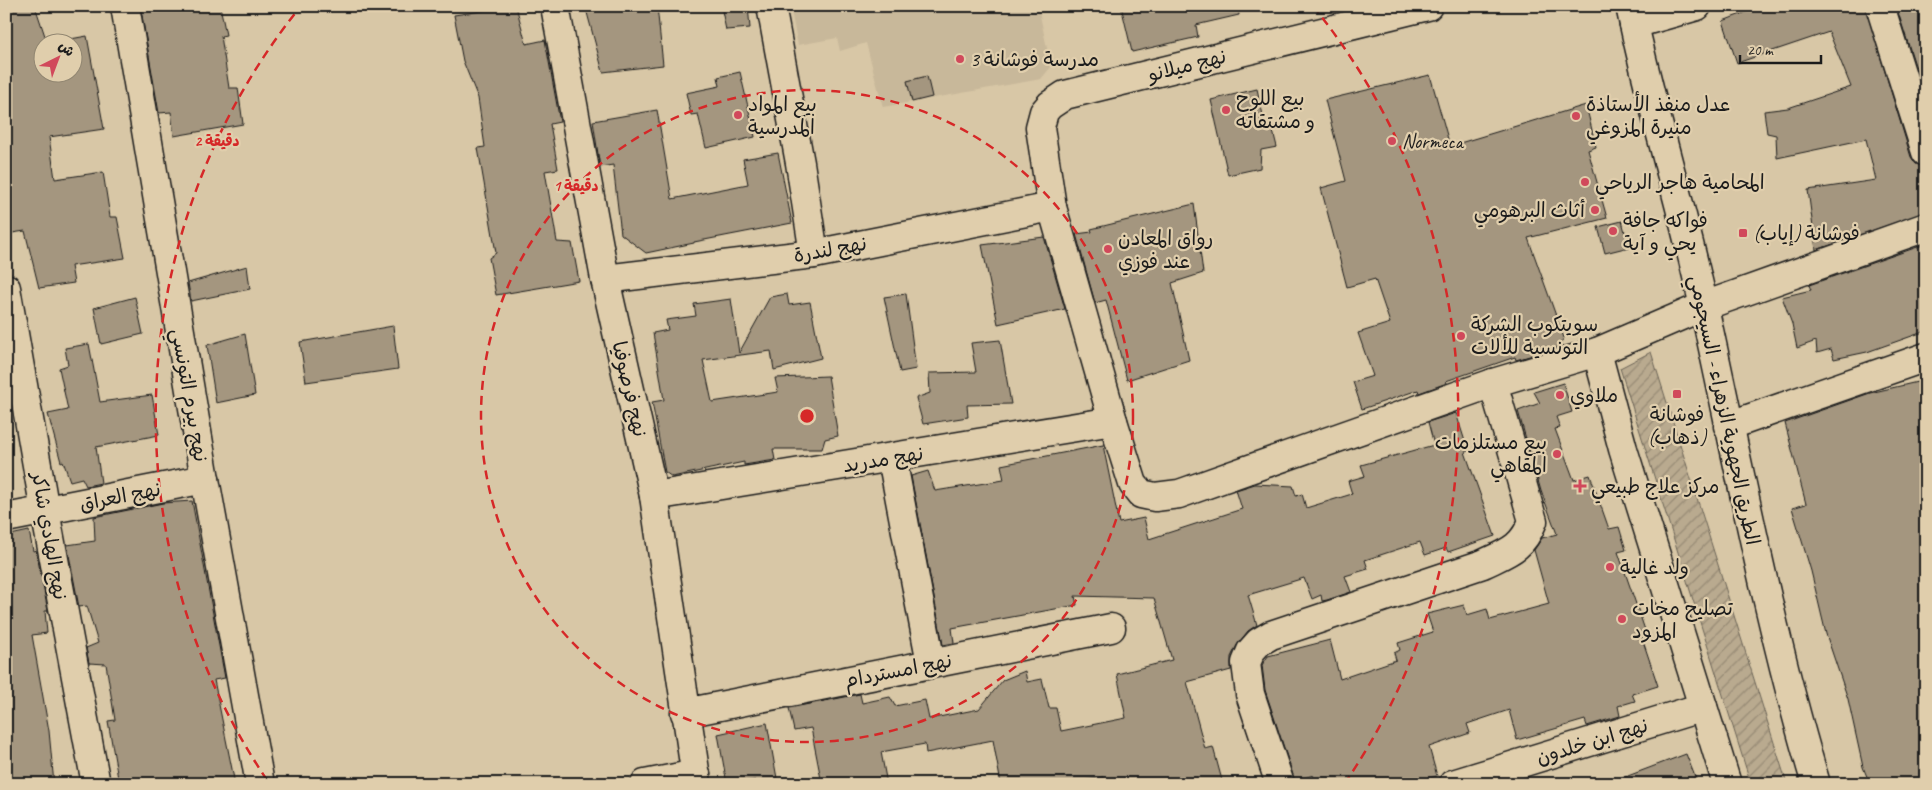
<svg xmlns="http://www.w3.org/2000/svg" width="1932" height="790" viewBox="0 0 1932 790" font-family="Caveat,'Playpen Sans Arabic',sans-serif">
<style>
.built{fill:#c8b89a}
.garden{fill:url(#garden-furrows);stroke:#6a6356}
.building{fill:#a4967f;stroke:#1c1c1c}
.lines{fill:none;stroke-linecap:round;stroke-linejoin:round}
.minor-casing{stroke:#1c1c1c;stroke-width:31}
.major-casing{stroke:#1c1c1c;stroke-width:31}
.minor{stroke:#e0ceac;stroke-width:28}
.major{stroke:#e0ceac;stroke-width:28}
.ring{fill:none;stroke:#d62828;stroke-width:2.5;stroke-dasharray:9 6}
.poi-dot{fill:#d1495b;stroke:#e0ceac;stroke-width:2}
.labels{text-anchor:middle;stroke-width:4.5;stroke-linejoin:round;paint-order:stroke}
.poi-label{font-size:20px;fill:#1c1c1c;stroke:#e0ceac;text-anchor:start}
.street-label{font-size:20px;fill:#1c1c1c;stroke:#e0ceac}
.centre{fill:#d62828;stroke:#e0ceac;stroke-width:2.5}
.ring-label{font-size:15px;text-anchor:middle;font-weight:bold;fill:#d62828;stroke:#e0ceac;stroke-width:4.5;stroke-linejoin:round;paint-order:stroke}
</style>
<defs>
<pattern id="garden-furrows" width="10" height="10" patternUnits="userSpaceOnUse" patternTransform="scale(1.25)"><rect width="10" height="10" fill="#b9aa8f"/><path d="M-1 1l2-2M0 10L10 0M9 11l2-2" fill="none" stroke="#968a74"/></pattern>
</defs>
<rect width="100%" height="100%" fill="#d8c7a6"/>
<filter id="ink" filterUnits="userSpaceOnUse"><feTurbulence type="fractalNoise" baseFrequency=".02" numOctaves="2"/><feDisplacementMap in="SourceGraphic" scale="10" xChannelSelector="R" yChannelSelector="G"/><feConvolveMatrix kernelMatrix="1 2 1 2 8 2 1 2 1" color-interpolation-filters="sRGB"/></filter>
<g filter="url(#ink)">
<!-- built -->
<path class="built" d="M790 6H1038L1051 67 1041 79 883 107 866 43 840 51 837 38 798 45Z"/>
<!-- garden -->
<path class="garden" d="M1651 352 1787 784H1751L1620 368Z"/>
<!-- building -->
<g class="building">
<path d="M6 6H35L47 42H42V72H72V42H54L87 36 104 129 49 137 55 179 103 172 110 217H117L125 258 71 266 74 283 39 288 25 231 6 234Z"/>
<path d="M160 6H220L226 35 221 36 229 88H238L243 124 174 136 171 112 159 113 141 10Z"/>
<path d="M516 6 526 44 545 40 560 122 550 124 558 169 545 171 557 242 572 243 579 281 496 295 489 258 496 253 478 148 485 147 478 98 463 61 454 15Z"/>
<path d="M612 6H657L663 65 603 72 586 9Z"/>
<path d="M721 6H748L750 28 726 30Z"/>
<path d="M1121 6H1238L1239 15 1196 25 1198 37 1132 52Z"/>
<path d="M1762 6H1865L1911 157 1916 164 1926 167V212L1816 250 1808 190 1876 180 1866 139 1777 158 1776 135 1767 133 1764 111 1788 108 1851 87 1829 32 1737 63 1723 21Z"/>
<path d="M1896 6H1926V99Z"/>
<path d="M740 72 755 137 706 148 698 114 691 115 686 93 720 86 718 77Z"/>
<path d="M1430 75 1450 146 1586 105 1596 147 1588 150 1607 218 1528 238 1564 338 1557 348 1516 360 1515 357 1446 381 1447 383 1419 393 1418 390 1362 409 1353 382 1373 376 1358 333 1390 323 1375 279 1347 287 1321 188 1346 181 1325 100Z"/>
<path d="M927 76 932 97 912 102 907 81Z"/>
<path d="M1257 89 1266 128 1272 127 1277 147 1261 150 1260 168 1228 175 1211 100Z"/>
<path d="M657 110 672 199 748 184 743 159 778 153 792 223 694 242V243L646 253 621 234 613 165 600 167 593 121Z"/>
<path d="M1194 204 1203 273 1172 283 1189 360 1127 380 1106 300 1095 303 1076 234 1092 232 1091 229Z"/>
<path d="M1622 221 1629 247 1605 253 1598 227Z"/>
<path d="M1044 237 1065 309 998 324 982 245Z"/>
<path d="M1926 244V331L1867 352 1834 359 1831 349 1817 353 1816 341 1797 348 1792 324 1782 297 1811 290 1809 285Z"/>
<path d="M247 266 250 289 191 301 188 283Z"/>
<path d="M787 294 789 305 810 302 821 358 774 370 771 351 703 360 712 402 778 392 775 378 828 376 838 436 825 439 822 449H773L775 460 744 465V462L672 477 665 472 652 402 664 400 653 333 668 330 666 320 696 316 694 304 731 299 739 353 770 297Z"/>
<path d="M906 294 916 369 900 372 884 297Z"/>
<path d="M135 297 143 334 101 344 94 308Z"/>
<path d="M393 326 398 369 306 382 300 342Z"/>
<path d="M245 334 255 395 216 403 207 345Z"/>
<path d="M1000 340 1011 404 967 405 968 417 923 424 916 398 930 393 929 373 976 372 971 343Z"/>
<path d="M89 344 100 402 152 395 159 435 96 447 101 483 86 486 82 478 70 481 63 461 61 462 48 414 68 410 59 368 68 365 65 348Z"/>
<path d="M1926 380V784H1870L1863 767 1848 699 1826 634 1811 571 1792 508 1806 504 1785 423 1870 393Z"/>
<path d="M1563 383 1572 412 1556 417 1560 428 1555 429 1574 480 1590 475 1609 529 1619 527 1626 550 1618 552 1645 630 1640 632 1658 686 1632 694 1635 701 1618 706 1620 716 1587 726 1585 720 1517 740 1509 710 1467 724 1470 733 1429 747 1437 776 1408 784H1316L1313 775 1295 781 1265 690 1262 665 1268 656 1330 640 1340 679 1396 660 1394 653 1400 650 1398 643 1433 632 1427 614 1464 605 1467 615 1487 609 1490 620 1549 604 1534 550 1542 538 1557 534 1541 491 1518 411 1540 403 1534 392Z"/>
<path d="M1456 413 1468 451 1465 452 1495 536 1448 552 1446 548 1425 555 1420 542 1365 560 1368 569 1345 576 1351 592 1327 600 1322 601 1321 595 1312 599 1304 578 1248 595 1257 625 1248 631 1237 645 1231 657V670L1187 682 1205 749 1213 747 1223 784H1105L1103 777 1067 784H1001L993 740 926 753 925 744 881 752 887 784H822L811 728 794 731 789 708 860 694 862 703 890 697 895 706 925 700 929 719 979 709 1003 680 1025 671 1027 682 1042 679 1049 708H1056L1061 731 1126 718 1117 674 1172 660 1154 598 1075 596 1077 605 952 628 954 643 943 645 911 476 928 471 935 491 1004 480 1001 465 1103 445 1119 523 1144 518 1149 539 1242 509 1236 490 1255 484 1293 486 1296 496 1302 494 1306 508 1352 494 1348 481 1365 476 1361 465 1434 445 1428 422Z"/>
<path d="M192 501 225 678 214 680 235 784H119L108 721 115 720 106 664 89 663 86 648 98 643 87 606 79 607 67 545 95 541 94 517 163 503Z"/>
<path d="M29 531 33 551 36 550 48 611H45L47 633 32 635 49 731 54 784H11L6 752V536Z"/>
<path d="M767 723 778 784H756L755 780 727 784 718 734Z"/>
<path d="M1686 754 1698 784H1612V782Z"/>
</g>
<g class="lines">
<!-- minor casing -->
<g class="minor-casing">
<g id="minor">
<path d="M125 6 205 479 260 784"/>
<path d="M555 6 605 279 654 496 697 784"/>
<path d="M771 6 800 163 814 254"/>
<path d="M1428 6 1065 95 1050 105 1044 112 1040 127 1052 207 1113 421 1133 484 1141 494 1155 497 1179 494 1493 383 1597 352 1704 306 1926 227"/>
<path d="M1880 6 1926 152"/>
<path d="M1634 24 1697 6"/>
<path d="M605 279 814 254 1052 207"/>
<path d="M6 288 45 511 96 784"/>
<path d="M1597 352 1623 449 1727 784"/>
<path d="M1728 426 1926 357"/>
<path d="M892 458 931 663"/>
<path d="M654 496 1113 421"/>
<path d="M6 518 205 479"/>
<path d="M685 713 1111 628"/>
<path d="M645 784 696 774"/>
<path d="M1280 784 1250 694 1246 663 1251 651 1259 642 1271 635 1483 564C1508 552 1522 549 1533 521L1493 383"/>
<path d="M1453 784 1703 707"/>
</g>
</g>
<!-- major casing -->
<g class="major-casing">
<path id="major" d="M1630 6C1651 107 1682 206 1704 307 1739 466 1769 627 1816 784"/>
</g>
<!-- minor -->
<use href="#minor" class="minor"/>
<!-- major -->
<use href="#major" class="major"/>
</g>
</g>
<!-- distance rings -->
<g class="ring">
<circle cx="807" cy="416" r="326"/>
<path d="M267 780A651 651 0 0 1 301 6M1313 6A651 651 0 0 1 1347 780"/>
</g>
<!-- markers -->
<g class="poi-dot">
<circle cx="960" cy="59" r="5"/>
<circle cx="1226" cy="110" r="5"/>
<circle cx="738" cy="115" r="5"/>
<circle cx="1576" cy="116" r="5"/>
<circle cx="1392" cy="141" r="5"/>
<circle cx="1585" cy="182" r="5"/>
<circle cx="1595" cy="210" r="5"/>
<circle cx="1613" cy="231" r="5"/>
<rect x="1738" y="228" width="10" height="10" rx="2.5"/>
<circle cx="1108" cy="249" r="5"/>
<circle cx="1461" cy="336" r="5"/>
<rect x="1672" y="389" width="10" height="10" rx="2.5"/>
<circle cx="1560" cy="395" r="5"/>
<circle cx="1557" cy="454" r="5"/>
<path d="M1577.5 478.5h5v5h5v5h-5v5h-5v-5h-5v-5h5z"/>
<circle cx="1610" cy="567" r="5"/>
<circle cx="1622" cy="619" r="5"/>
</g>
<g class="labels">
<!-- poi labels -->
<g class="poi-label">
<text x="970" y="66">مدرسة فوشانة 3</text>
<text x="1236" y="105">بيع اللوح<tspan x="1236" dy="23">و مشتقاته</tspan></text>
<text x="748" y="111">بيع المواد<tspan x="748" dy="23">المدرسية</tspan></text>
<text x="1586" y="111">عدل منفذ الأستاذة<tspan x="1586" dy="23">منيرة المزوغي</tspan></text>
<text x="1402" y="148">Normeca</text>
<text x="1595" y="189">المحامية هاجر الرياحي</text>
<text x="1585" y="217" text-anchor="end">أثاث البرهومي</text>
<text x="1623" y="227">فواكه جافة<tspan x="1623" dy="23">يحي و آية</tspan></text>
<text x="1753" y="240">فوشانة (إياب)</text>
<text x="1118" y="245">رواق المعادن<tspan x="1118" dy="23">عند فوزي</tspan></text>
<text x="1471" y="331">سويتكوب الشركة<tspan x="1471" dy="23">التونسية للألات</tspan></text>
<text x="1570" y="402">ملاوي</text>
<text x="1677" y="421" text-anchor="middle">فوشانة<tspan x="1677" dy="23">(ذهاب)</tspan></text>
<text x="1547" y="449" text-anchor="end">بيع مستلزمات<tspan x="1547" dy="23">المقاهي</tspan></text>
<text x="1591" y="493">مركز علاج طبيعي</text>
<text x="1620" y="574">ولد غالية</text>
<text x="1632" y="615">تصليح مخات<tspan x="1632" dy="23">المزود</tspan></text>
</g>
<!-- street labels -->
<g class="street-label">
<text transform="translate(1187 65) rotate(-14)" y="7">نهج ميلانو</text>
<text transform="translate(830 249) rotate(-10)" y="7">نهج لندرة</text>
<text transform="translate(630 389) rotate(77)" y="7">نهج فرصوفيا</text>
<text transform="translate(190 395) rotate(80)" y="7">نهج بيرم التونسي</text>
<text transform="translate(1725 410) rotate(78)" y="7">الطريق الجهوية الزهراء - السيجومي</text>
<text transform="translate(883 459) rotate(-9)" y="7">نهج مدريد</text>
<text transform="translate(120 496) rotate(-11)" y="7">نهج العراق</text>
<text transform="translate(50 536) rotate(80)" y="7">نهج الهادي شاكر</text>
<text transform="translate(898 670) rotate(-11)" y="7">نهج امستردام</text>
<text transform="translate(1592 741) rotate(-17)" y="7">نهج ابن خلدون</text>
</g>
</g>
<circle cx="807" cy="416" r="8" class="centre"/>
<g class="ring-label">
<text x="217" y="146">2 دقيقة</text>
<text x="576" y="191">1 دقيقة</text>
</g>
<!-- margin -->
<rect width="1932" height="790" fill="none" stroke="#e0ceac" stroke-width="25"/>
<rect x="12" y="12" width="1907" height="765" fill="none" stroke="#1c1c1c" stroke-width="2" filter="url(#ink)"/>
<!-- north arrow -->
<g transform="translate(58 58) rotate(42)"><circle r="24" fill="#e0ceac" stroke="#928772"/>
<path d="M0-4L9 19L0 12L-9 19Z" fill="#d1495b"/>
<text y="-8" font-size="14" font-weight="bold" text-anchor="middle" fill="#1c1c1c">ش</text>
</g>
<!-- scale -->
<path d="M1740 55v8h81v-8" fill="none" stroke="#1c1c1c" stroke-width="2.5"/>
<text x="1747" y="55" font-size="15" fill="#1c1c1c" stroke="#e0ceac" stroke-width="4" paint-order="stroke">20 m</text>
</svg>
